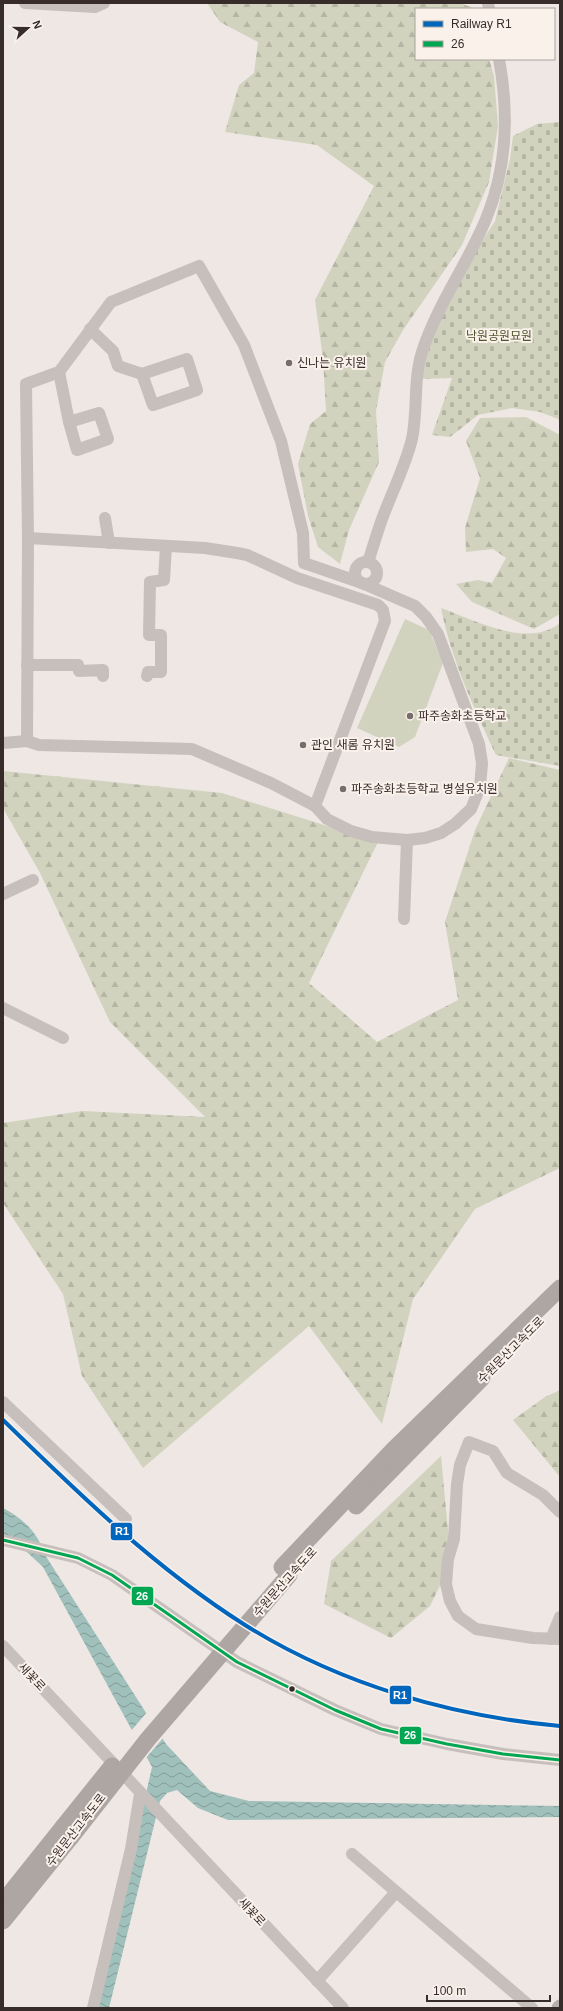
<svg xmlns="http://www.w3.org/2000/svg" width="563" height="2011" viewBox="0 0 563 2011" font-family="Arial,'Noto Sans KR',sans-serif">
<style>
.green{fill:#d2d3be}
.forest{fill:url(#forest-firs)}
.cemetery{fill:url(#cemetery-stones)}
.water{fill:url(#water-waves)}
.pier{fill:#eee7e4}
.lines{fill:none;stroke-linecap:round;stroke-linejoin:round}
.minor{stroke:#c7bfbc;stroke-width:12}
.major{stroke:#b6aeab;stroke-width:15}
.highway{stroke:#ada6a3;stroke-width:17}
.highway-bridge{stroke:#ada6a3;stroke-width:17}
.bus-1-casing{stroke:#faf1eb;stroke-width:6}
.bus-1{stroke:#00a651;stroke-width:3}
.rail-1-casing{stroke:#faf1eb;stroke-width:7}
.rail-1{stroke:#0065bd;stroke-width:4}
.poi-dot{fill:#786d6b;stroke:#faf1eb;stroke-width:1.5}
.bus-dot{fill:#382c2a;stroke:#faf1eb;stroke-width:1.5}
.labels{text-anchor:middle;stroke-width:4;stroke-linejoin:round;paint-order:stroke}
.park-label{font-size:12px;fill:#4e572e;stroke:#faf1eb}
.poi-label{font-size:12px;fill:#382c2a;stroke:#faf1eb;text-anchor:start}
.street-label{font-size:12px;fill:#382c2a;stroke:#faf1eb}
.line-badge{stroke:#faf1eb;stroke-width:1.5}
.badge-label{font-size:11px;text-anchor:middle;font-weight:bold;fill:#fff}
</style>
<defs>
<pattern id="forest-firs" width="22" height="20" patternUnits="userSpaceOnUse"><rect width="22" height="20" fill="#d2d3be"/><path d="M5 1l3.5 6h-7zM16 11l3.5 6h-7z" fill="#b5b5a3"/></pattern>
<pattern id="cemetery-stones" width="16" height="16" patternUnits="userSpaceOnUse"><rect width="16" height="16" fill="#d2d3be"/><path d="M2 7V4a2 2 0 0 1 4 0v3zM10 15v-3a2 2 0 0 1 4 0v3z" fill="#b5b5a3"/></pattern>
<pattern id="water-waves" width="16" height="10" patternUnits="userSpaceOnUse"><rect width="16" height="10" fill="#a0c0bb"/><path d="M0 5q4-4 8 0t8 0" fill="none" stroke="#839c98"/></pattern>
</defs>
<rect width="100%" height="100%" fill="#eee7e4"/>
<!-- green -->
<path class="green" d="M405 619 429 630 443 663 415 737 399 747 357 728Z"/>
<!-- forest -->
<g class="forest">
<path d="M207 3H460L476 9H416V59H489L494 76 498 126 489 182 462 245 403 330 385 362 376 411 379 462 349 530 340 564 318 547 308 516 298 464 310 424 326 411 323 359 315 300 374 186 317 145 225 132 239 85 254 73 258 42 220 22Z"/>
<path d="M526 417 560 435V614L534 629 472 602 456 584 478 580 492 583 506 558 493 549 466 552 465 528 480 478 466 441 480 418Z"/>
<path d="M509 758 560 770V1168L475 1209 413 1299 382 1424 309 1326 143 1468 82 1376 63 1294 3 1203V1123L82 1111 205 1117 110 1022 40 873 3 808V771L222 793 378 842 309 983 377 1042 458 1000 445 922 475 830Z"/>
<path d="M560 1390V1477L513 1420 545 1397Z"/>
<path d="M441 1456 451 1563 430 1606 391 1638 324 1604 331 1561Z"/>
</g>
<!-- cemetery -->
<g class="cemetery">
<path d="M560 122V421L558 419 540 412 512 408 478 415 450 437 432 435 452 378 421 379 434 327 473 255 495 221 510 159 513 136 537 124Z"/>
<path d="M441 608C474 620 528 649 560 623V766L496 755C474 708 451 659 441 608Z"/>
</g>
<!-- water -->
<path class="water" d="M3 1508C27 1521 37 1533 47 1558L166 1744 210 1791 249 1801 560 1806V1817L228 1820 198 1808 177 1790 167 1793 160 1801 109 2008H98L152 1767 43 1567 28 1553 3 1533Z"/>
<!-- pier -->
<path class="pier" d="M148 1711 164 1737 145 1759 130 1732Z"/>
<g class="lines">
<!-- minor -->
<g class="minor">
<path d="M25 3 95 7 104 3"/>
<path d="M488 3 489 9"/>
<path d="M199 266 244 345 281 441 303 533 304 563 362 583 415 606 426 617 438 634 479 744 482 763 480 787 471 809 455 824 441 833 425 838 407 840 372 837 351 831 327 819 315 806 271 783 192 749 39 745 27 741 28 538 26 384 59 372 111 302Z"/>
<path d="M90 329 113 351 118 366 142 374"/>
<path d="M187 359 197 390 153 405 142 374Z"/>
<path d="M59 372 69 422 77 450 108 439 99 413 69 422"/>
<path d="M105 518 109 543"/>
<path d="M28 538 205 548 237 553 247 555 297 578 378 605 383 610 385 621 315 806"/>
<circle cx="366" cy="573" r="11"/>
<path d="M368 562C373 547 377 533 382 519 392 492 405 467 412 439 418 411 413 381 422 352 437 305 467 265 486 219 507 168 509 113 499 59"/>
<path d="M27 665H78L79 671 103 670V676"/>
<path d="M147 676 148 672H161V635H149L150 582 164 580 166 546"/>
<path d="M3 743 27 741"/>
<path d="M3 894 33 880"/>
<path d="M404 919 407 840"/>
<path d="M3 1008 63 1038"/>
<path d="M3 1402 126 1519"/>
<path d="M560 1512 543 1495 507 1473 493 1451 469 1442 460 1465 457 1484 454 1539 448 1559 446 1584 450 1601 458 1616 476 1629 533 1638 560 1639"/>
<path d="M3 1540 78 1558 112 1575 237 1662 335 1710 381 1729 447 1744 503 1754 560 1760"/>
<path d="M551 1639 560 1617"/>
<path d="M3 1646 343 2008"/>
<path d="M352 1854 532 2008"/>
<path d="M317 1981 396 1892"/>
<path d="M93 2008 131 1849 140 1794"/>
</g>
<!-- major -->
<path class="major" d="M559 2008 560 2007"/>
<!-- highway -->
<g class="highway">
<path d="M356 1506 482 1378"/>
<path d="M282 1567 394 1449 560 1288"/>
<path d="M3 1902 63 1827"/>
<path d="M3 1921 71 1837"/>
</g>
<!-- highway-bridge -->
<g class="highway-bridge">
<path d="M63 1827 112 1766"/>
<path d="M71 1837 148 1739 289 1575"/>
</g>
<!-- bus-1 casing -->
<g class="bus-1-casing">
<path id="bus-1" d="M3 1540 78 1558 112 1575 237 1662 335 1710 381 1729 447 1744 503 1754 560 1760"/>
</g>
<!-- bus-1 -->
<use href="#bus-1" class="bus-1"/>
<!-- rail-1 casing -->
<g class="rail-1-casing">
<path id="rail-1" d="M3 1420C79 1494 155 1568 245 1625 339 1684 450 1716 560 1726"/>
</g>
<!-- rail-1 -->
<use href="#rail-1" class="rail-1"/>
</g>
<!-- markers -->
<g class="poi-dot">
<circle cx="289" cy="363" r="4"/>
<circle cx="410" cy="716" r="4"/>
<circle cx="303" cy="745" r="4"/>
<circle cx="343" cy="789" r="4"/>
</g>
<circle class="bus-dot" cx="292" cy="1689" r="3.5"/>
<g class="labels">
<!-- park labels -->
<g class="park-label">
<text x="499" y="340">낙원공원묘원</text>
</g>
<!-- poi labels -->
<g class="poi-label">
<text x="297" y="367">신나는 유치원</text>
<text x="418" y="720">파주송화초등학교</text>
<text x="311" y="749">관인 새롬 유치원</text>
<text x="351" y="793">파주송화초등학교 병설유치원</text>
</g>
<!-- street labels -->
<g class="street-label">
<text transform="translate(511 1350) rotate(-45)" y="4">수원문산고속도로</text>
<text transform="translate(285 1582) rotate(-48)" y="4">수원문산고속도로</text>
<text transform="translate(32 1677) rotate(47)" y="4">새꽃로</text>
<text transform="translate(76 1830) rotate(-52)" y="4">수원문산고속도로</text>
<text transform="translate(252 1912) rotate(47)" y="4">새꽃로</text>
</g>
</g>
<g class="line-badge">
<rect x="110" y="1522" width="23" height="19" rx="4" fill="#0065bd"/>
<rect x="131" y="1586" width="23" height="20" rx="4" fill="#00a651"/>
<rect x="389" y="1685" width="23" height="20" rx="4" fill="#0065bd"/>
<rect x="399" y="1726" width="23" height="19" rx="4" fill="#00a651"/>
</g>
<g class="badge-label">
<text x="122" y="1535">R1</text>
<text x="142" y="1600">26</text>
<text x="400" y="1699">R1</text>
<text x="410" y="1739">26</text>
</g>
<!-- border -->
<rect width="563" height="2011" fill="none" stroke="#382c2a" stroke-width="8"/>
<!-- legend -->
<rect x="415" y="8" width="140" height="52" fill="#faf1eb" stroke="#aca29e"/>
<rect x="423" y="21" width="20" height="6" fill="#0065bd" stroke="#aca29e"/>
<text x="451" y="28" font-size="12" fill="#382c2a">Railway R1</text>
<rect x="423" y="41" width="20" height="6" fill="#00a651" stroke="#aca29e"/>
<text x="451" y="48" font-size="12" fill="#382c2a">26</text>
<!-- north arrow -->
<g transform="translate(28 28) rotate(69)" stroke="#faf1eb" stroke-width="3" paint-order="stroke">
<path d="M0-3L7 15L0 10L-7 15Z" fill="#382c2a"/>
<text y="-6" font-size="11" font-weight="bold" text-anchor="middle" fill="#382c2a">N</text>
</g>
<!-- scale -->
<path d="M427 1995v6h123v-6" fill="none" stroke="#382c2a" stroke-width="2"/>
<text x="433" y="1995" font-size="12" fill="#382c2a" stroke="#faf1eb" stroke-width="3" paint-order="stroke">100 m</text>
</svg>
